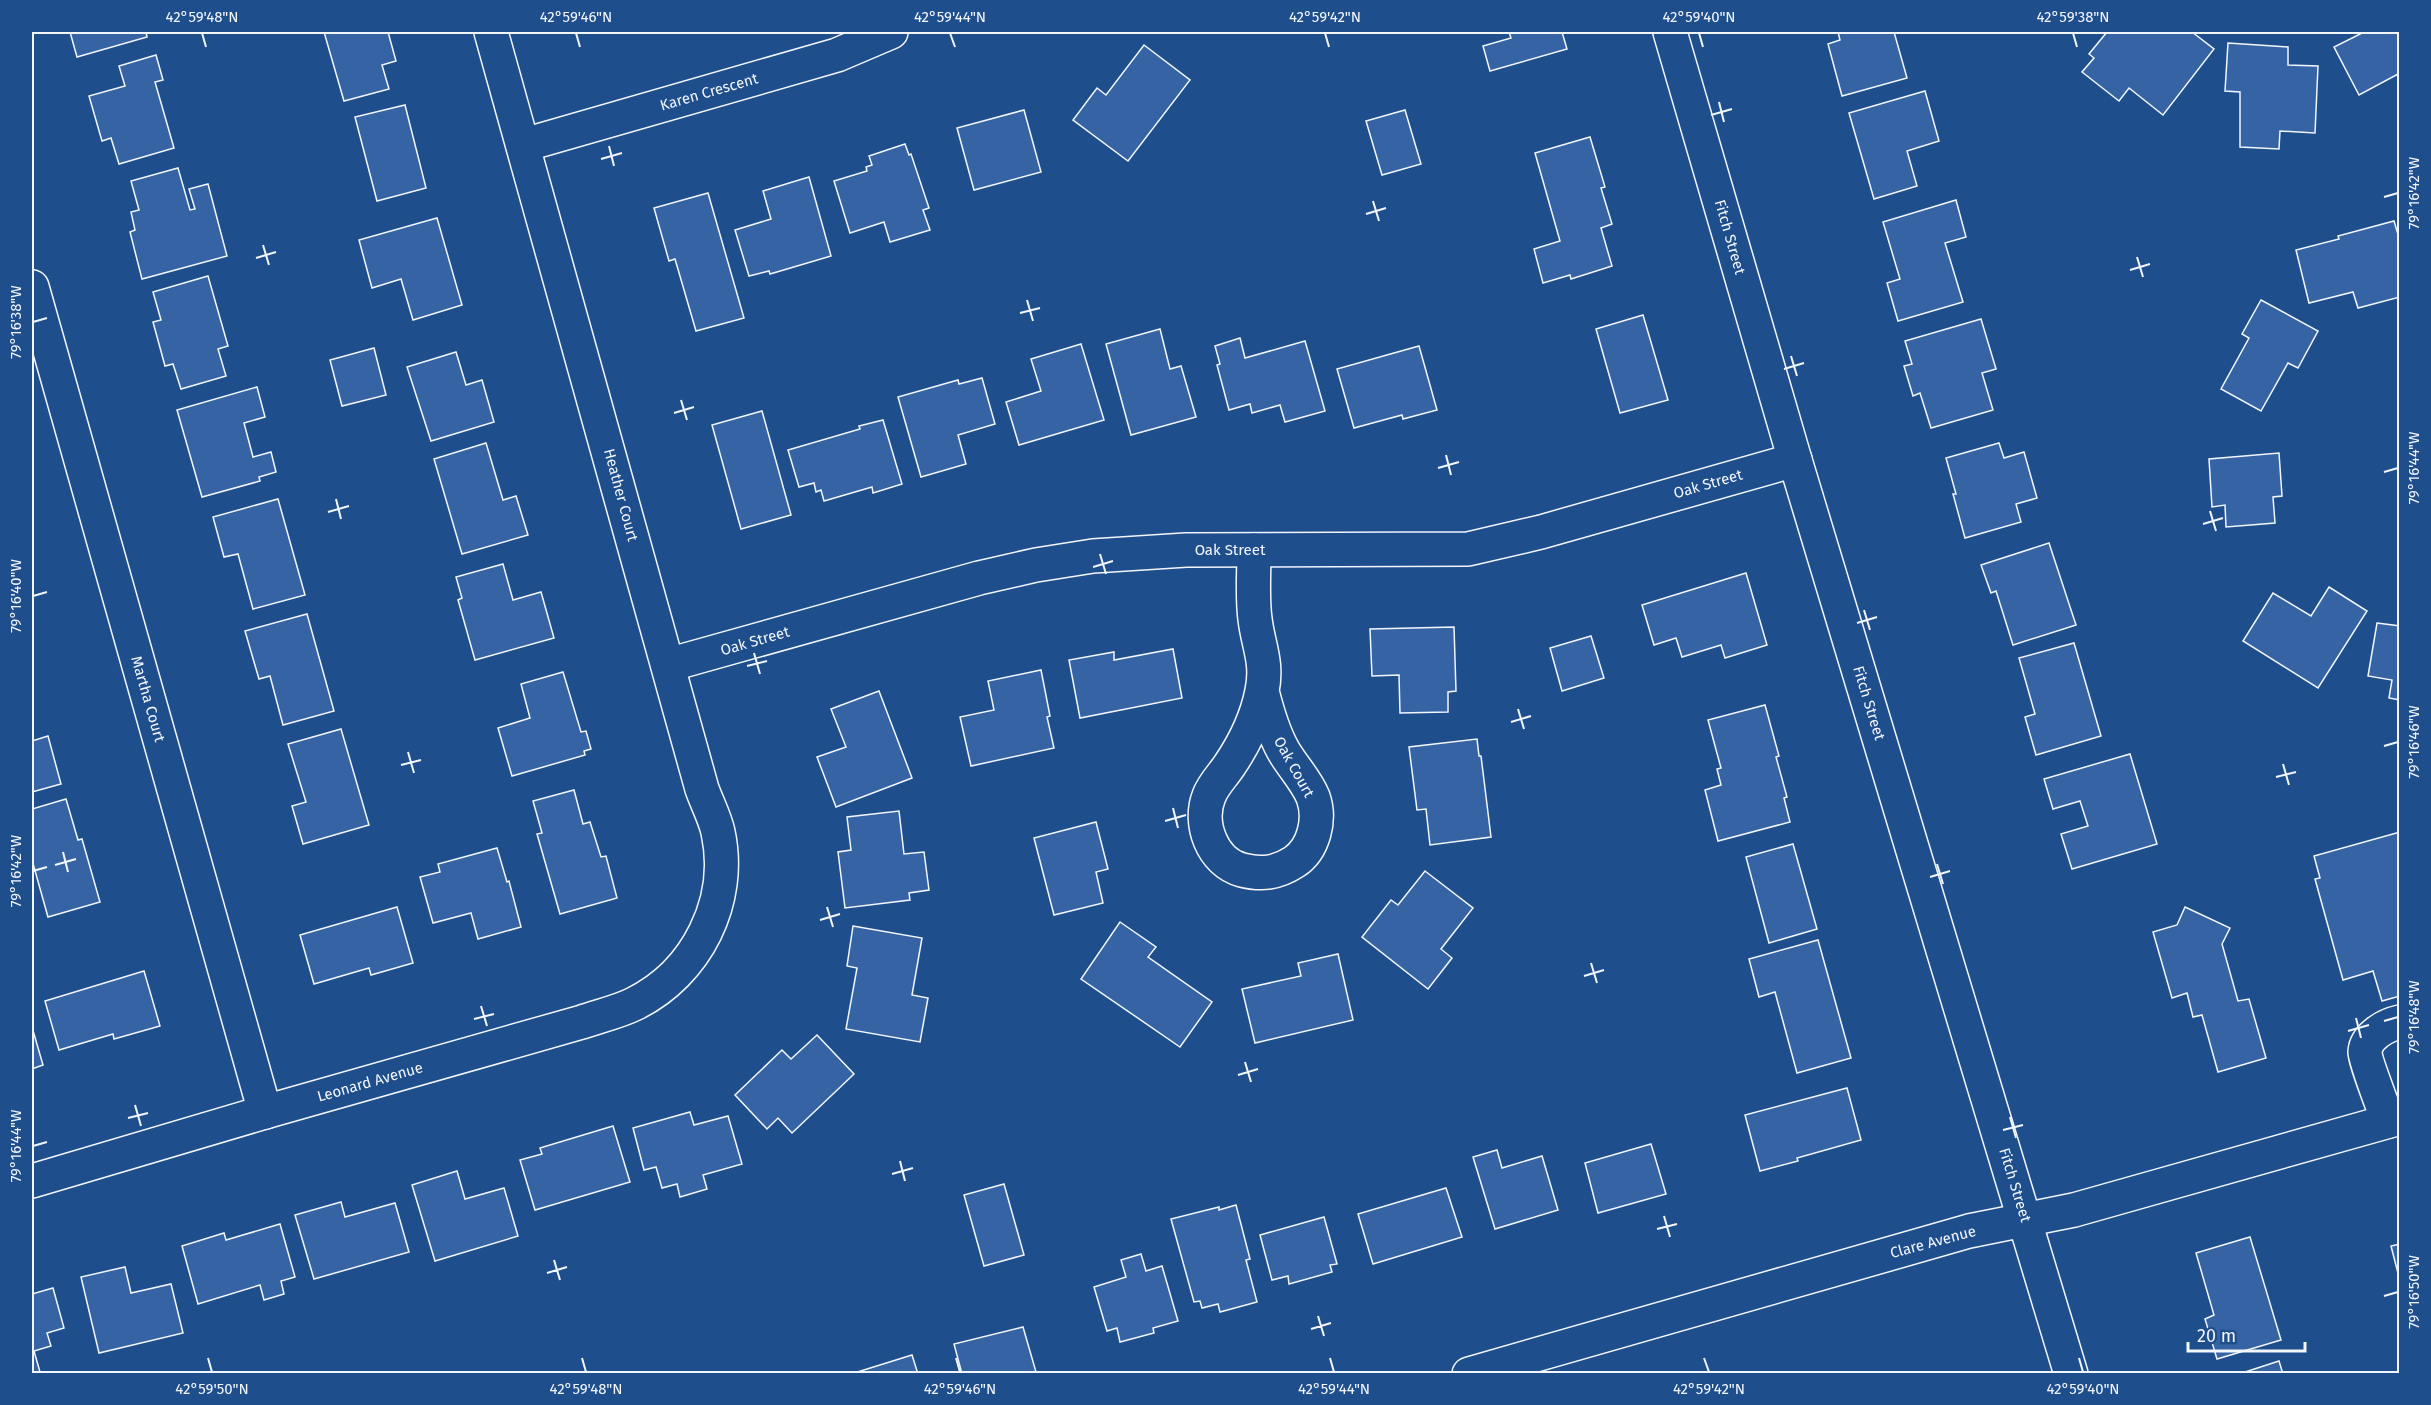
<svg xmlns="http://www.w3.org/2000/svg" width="2431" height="1405" viewBox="0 0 2431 1405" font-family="'Fira Sans',sans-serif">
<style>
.building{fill:#3563a3;stroke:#f2f6ff;stroke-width:1.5}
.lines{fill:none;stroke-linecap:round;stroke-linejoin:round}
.minor-casing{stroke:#f2f6ff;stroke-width:36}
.minor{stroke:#1f4e8c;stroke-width:33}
.ticks{fill:none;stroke:#f2f6ff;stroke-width:2}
.labels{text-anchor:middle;stroke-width:4.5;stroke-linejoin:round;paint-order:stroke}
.street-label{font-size:15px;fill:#f2f6ff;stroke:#1f4e8c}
.neatline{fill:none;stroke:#f2f6ff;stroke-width:2}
.ticks-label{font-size:15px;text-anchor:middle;fill:#f2f6ff}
</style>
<rect width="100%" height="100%" fill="#1f4e8c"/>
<!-- building -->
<g class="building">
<path d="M70 32H146L147 37 77 57Z"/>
<path d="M324 32H388L396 61 382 65 389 89 344 101Z"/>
<path d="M1509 32H1562L1567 49 1490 71 1483 46 1511 38Z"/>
<path d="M1838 32H1894L1907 78 1842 96 1828 44 1840 40Z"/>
<path d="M2107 32H2192L2214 49 2163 115 2129 88 2119 101 2082 72 2094 58 2089 54Z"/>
<path d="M2364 32H2400V73L2359 95 2334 47Z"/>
<path d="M2228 43 2288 47V65L2318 66 2315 133 2280 131 2279 149 2240 147V92L2225 91Z"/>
<path d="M1144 45 1190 80 1128 161 1073 120 1097 88 1106 95Z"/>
<path d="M156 55 163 80 155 82 174 148 119 164 111 138 102 141 89 96 125 86 119 66Z"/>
<path d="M1925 91 1939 141 1907 151 1917 186 1874 199 1849 113Z"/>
<path d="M405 105 426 188 377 201 355 117Z"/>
<path d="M1024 110 1041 172 974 190 957 128Z"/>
<path d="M1405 110 1421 164 1382 175 1366 121Z"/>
<path d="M1590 137 1605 187 1601 188 1612 224 1601 228 1612 266 1571 279 1570 275 1543 283 1534 249 1560 241 1535 153Z"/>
<path d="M905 144 909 155 911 154 929 208 923 210 930 230 890 242 884 222 850 233 834 181 867 171 866 167 872 165 869 156Z"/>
<path d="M178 168 190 210 195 209 189 189 208 184 227 256 142 279 130 232 135 230 131 212 139 210 131 181Z"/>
<path d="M809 177 831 256 770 274 769 271 749 276 735 230 771 219 763 191Z"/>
<path d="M708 193 744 318 696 331 675 259 669 261 654 208Z"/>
<path d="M1956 200 1966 237 1945 243 1963 302 1898 321 1887 283 1900 279 1883 222Z"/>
<path d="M437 218 462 305 413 320 401 279 372 288 359 240Z"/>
<path d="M2394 221 2400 241V297L2358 308 2353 292 2309 303 2296 250 2339 239 2338 236Z"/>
<path d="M208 276 228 346 218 349 226 376 181 389 173 364 165 366 153 322 161 320 153 292Z"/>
<path d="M2261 300 2318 331 2298 368 2288 363 2261 411 2221 389 2249 338 2242 334Z"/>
<path d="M1643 315 1668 400 1620 413 1596 329Z"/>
<path d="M1981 319 1996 369 1982 373 1993 410 1931 428 1920 393 1913 396 1904 366 1912 364 1905 341Z"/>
<path d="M1160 329 1170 369 1181 366 1196 417 1131 435 1106 344Z"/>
<path d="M1240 338 1245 358 1305 341 1325 411 1285 422 1280 405 1252 413 1250 404 1229 410 1217 365 1220 364 1215 346Z"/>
<path d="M1081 344 1104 420 1019 445 1006 402 1041 391 1031 359Z"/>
<path d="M1419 346 1437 410 1403 419 1402 415 1354 428 1337 369Z"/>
<path d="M374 348 386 395 342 406 330 360Z"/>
<path d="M456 352 466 385 482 380 494 422 431 441 407 367Z"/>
<path d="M982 378 995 424 958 435 966 464 921 477 898 397 958 380 959 384Z"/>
<path d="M257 387 265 417 244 423 253 457 271 452 276 472 259 477 260 481 202 497 177 410Z"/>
<path d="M762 411 791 515 741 529 712 425Z"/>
<path d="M883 420 902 484 873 493 872 487 824 501 821 490 816 492 814 483 799 487 788 450 860 429 859 426Z"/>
<path d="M486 443 503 500 516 496 528 535 462 554 434 459Z"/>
<path d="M1999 443 2004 458 2024 452 2037 498 2016 504 2021 522 1965 538 1953 494H1956L1946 458Z"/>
<path d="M2279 453 2282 496 2273 497 2275 523 2226 527 2225 505 2212 507 2209 459Z"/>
<path d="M278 499 305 595 253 609 238 554 224 557 213 517Z"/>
<path d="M2049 543 2076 625 2013 645 1996 591 1991 593 1981 565Z"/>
<path d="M503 564 513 600 541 592 554 638 475 660 458 600 462 598 456 577Z"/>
<path d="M1746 573 1767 645 1725 658 1721 645 1682 657 1676 638 1654 645 1642 605Z"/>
<path d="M2329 587 2367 611 2318 688 2243 641 2273 593 2311 616Z"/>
<path d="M307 614 334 711 283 725 270 676 259 679 245 631Z"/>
<path d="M2377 623 2400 626V700L2389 698 2392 680 2368 676Z"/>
<path d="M1454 627 1456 691 1448 692V712L1400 713 1399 675 1372 676 1370 629Z"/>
<path d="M1591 636 1604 678 1562 691 1550 648Z"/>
<path d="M2074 643 2101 736 2036 755 2025 717 2035 714 2019 658Z"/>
<path d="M1173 649 1182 698 1080 718 1069 660 1114 652V660Z"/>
<path d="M1041 670 1050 716 1047 717 1054 748 971 766 960 717 994 710 988 681Z"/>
<path d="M563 672 581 732 586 731 591 749 584 751 585 755 512 776 498 728 530 718 521 684Z"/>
<path d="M879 691 912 778 836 807 817 757 846 747 831 709Z"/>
<path d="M1765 705 1779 756 1776 757 1787 797 1784 798 1790 822 1718 841 1705 790 1721 785 1717 769 1721 768 1708 720Z"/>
<path d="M341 729 369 825 303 844 292 806 306 802 288 744Z"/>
<path d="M48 736 61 784 32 792V741Z"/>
<path d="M1477 739 1479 756H1481L1491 837 1430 845 1426 809 1417 810 1409 747Z"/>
<path d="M2130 754 2157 844 2072 869 2061 834 2088 826 2080 801 2053 809 2044 779Z"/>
<path d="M574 790 583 824 590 822 601 857 606 856 617 898 560 914 537 834 542 833 533 801Z"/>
<path d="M66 799 78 840 82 839 100 902 48 917 32 860V809Z"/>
<path d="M899 811 904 854 924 852 929 890 909 893 910 900 845 908 838 852 851 850 847 817Z"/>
<path d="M1096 822 1108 869 1096 872 1103 903 1054 915 1034 838Z"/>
<path d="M2400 832V996L2382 1001 2373 971 2343 980 2315 879 2320 878 2314 856Z"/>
<path d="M1793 844 1817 929 1769 943 1746 857Z"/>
<path d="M497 848 507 882 509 881 521 927 478 939 471 913 433 923 420 877 440 872 438 864Z"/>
<path d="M1425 871 1473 908 1441 949 1452 958 1428 989 1362 937 1391 900 1398 905Z"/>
<path d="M397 907 413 963 371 975 369 968 314 984 300 935Z"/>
<path d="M2185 907 2230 928 2222 944 2238 1001 2249 999 2266 1058 2218 1072 2202 1015 2193 1017 2187 993 2172 998 2153 932 2177 925Z"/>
<path d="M1120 922 1156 947 1148 957 1212 1002 1180 1047 1081 979Z"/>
<path d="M853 926 922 938 912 995 928 998 920 1042 846 1029 857 968 847 966Z"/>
<path d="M1818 940 1851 1058 1797 1073 1775 992 1759 997 1749 959Z"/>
<path d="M1338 954 1353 1020 1255 1043 1242 989 1301 976 1298 963Z"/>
<path d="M144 971 160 1026 114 1039 113 1034 59 1050 45 1001Z"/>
<path d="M32 1027 43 1065 32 1069Z"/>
<path d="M817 1035 854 1074 792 1133 778 1118 767 1129 735 1095 782 1050 791 1059Z"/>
<path d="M1847 1088 1861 1140 1797 1158 1798 1161 1760 1171 1745 1115Z"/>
<path d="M690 1112 694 1125 728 1116 742 1164 703 1175 707 1189 680 1197 677 1184 662 1188 656 1167 644 1170 633 1128Z"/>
<path d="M613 1126 630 1182 535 1210 520 1160 542 1154 540 1148Z"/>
<path d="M1651 1144 1666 1194 1598 1213 1585 1163Z"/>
<path d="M1497 1150 1502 1168 1542 1156 1558 1210 1495 1229 1473 1157Z"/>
<path d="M457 1171 465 1199 504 1188 518 1236 435 1261 412 1185Z"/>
<path d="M1004 1184 1024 1255 984 1266 964 1195Z"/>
<path d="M1446 1188 1462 1237 1373 1264 1358 1214Z"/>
<path d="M341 1202 345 1217 395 1203 409 1252 314 1279 295 1215Z"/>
<path d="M1236 1205 1250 1259 1246 1260 1257 1302 1220 1312 1218 1304 1202 1308 1200 1301 1194 1302 1171 1219 1219 1207V1210Z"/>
<path d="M1324 1217 1337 1264 1330 1265 1332 1272 1289 1284 1288 1276 1272 1280 1260 1235Z"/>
<path d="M280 1224 295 1277 281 1281 284 1294 264 1300 260 1285 198 1304 182 1246 224 1233 226 1240Z"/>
<path d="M2250 1237 2281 1340 2217 1359 2205 1319 2214 1315 2196 1253Z"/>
<path d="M2400 1244V1281L2391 1246Z"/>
<path d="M1141 1254 1146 1271 1162 1266 1178 1321 1153 1328 1154 1333 1120 1342 1117 1328 1107 1331 1094 1287 1126 1277 1121 1260Z"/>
<path d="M125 1267 131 1293 171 1284 183 1333 99 1353 81 1277Z"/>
<path d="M53 1288 64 1328 47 1333 51 1346 34 1351 40 1372 32 1374V1294Z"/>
<path d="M1023 1327 1036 1372 962 1374 954 1344Z"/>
<path d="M912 1355 918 1374H851Z"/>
<path d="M2279 1361 2283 1374H2239Z"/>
</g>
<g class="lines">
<!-- minor casing -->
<g class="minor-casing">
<g id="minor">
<path d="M1670 32 1795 460 2071 1374"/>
<path d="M524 145 837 55 891 32"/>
<path d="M32 287 265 1112"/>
<path d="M1254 550C1254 573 1252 597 1255 619 1258 645 1268 662 1262 691 1257 717 1244 744 1229 766 1223 775 1213 785 1209 796 1198 823 1212 862 1242 870 1262 875 1277 873 1294 862 1314 849 1321 819 1313 797 1306 780 1292 766 1283 750 1273 732 1267 711 1262 691"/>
<path d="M668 665 979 578 1036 565 1093 556 1186 550 1468 549 1541 532 1795 460"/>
<path d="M2388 1121C2384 1109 2365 1061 2365 1052 2366 1036 2386 1025 2400 1022"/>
<path d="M32 1181 265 1112 582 1022C599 1016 618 1012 634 1004 697 973 733 901 718 832 715 818 707 803 702 789L491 32"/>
<path d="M1469 1374 1969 1231 2074 1210 2400 1118"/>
</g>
</g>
<!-- minor -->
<use href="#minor" class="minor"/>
</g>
<!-- ticks -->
<path class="ticks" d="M202 33 206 47M576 33 580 47M950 33 955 47M1325 33 1329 47M1699 33 1703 47M2073 33 2077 47M1719 102 1724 122M1711 115 1732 109M609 146 614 166M601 159 622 153M2384 197 2398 193M1373 201 1379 221M1366 214 1386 208M263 245 269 265M2137 257 2143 277M256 258 276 252M2130 270 2150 264M1027 300 1033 321M1020 313 1040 308M33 322 47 318M1791 356 1797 376M1784 369 1804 363M681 400 687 420M674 413 694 407M1446 455 1451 475M1438 468 1459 462M2384 472 2398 468M336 499 341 519M2210 511 2216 531M328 512 349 506M2203 524 2223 518M1100 554 1106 574M1093 567 1113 561M33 596 47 592M1864 610 1870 630M1857 623 1877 617M754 653 760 674M747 666 767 661M1518 709 1524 729M1511 722 1531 716M2384 746 2398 742M408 752 414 773M2283 764 2289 785M401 765 421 760M2276 777 2296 772M1173 808 1178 828M1165 821 1186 815M63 852 68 872M1937 864 1943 884M55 865 76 859M33 871 47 867M1930 877 1950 871M827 907 833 927M820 920 840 914M1591 963 1597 983M1584 976 1604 970M481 1006 487 1026M2356 1018 2361 1038M474 1019 494 1014M2384 1021 2398 1017M2348 1031 2369 1025M1245 1062 1251 1082M1238 1075 1258 1069M135 1105 141 1126M2010 1117 2016 1138M128 1118 148 1113M2003 1130 2023 1125M33 1146 47 1142M900 1161 905 1181M892 1174 913 1168M1664 1216 1670 1237M1657 1229 1677 1224M554 1260 560 1280M547 1273 567 1267M2384 1296 2398 1292M1318 1316 1324 1336M1311 1329 1331 1323M208 1358 212 1372M582 1358 586 1372M956 1358 960 1372M1330 1358 1334 1372M1704 1358 1709 1372M2079 1358 2083 1372"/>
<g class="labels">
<!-- street labels -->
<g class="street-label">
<text transform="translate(709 92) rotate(-16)" y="5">Karen Crescent</text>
<text transform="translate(1730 237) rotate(74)" y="5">Fitch Street</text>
<text transform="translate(1708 484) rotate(-16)" y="5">Oak Street</text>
<text transform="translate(621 495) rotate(75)" y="5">Heather Court</text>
<text x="1230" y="555">Oak Street</text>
<text transform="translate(755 641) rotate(-16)" y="5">Oak Street</text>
<text transform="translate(148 699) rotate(74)" y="5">Martha Court</text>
<text transform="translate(1869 703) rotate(73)" y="5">Fitch Street</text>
<text transform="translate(1294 767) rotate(61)" y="5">Oak Court</text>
<text transform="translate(370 1082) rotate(-16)" y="5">Leonard Avenue</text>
<text transform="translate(2015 1185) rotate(73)" y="5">Fitch Street</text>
<text transform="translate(1933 1242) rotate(-15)" y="5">Clare Avenue</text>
</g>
</g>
<!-- border -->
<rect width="2431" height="1405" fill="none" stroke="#1f4e8c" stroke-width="66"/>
<!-- scale -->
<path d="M2188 1342v9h117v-9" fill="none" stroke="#f2f6ff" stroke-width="3"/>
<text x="2197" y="1342" font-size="18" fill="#f2f6ff" stroke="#1f4e8c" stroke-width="4.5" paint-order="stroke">20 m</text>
<rect x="33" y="33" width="2365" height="1339" class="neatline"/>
<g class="ticks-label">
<text x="202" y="22">42°59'48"N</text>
<text x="576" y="22">42°59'46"N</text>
<text x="950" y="22">42°59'44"N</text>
<text x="1325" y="22">42°59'42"N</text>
<text x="1699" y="22">42°59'40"N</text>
<text x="2073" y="22">42°59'38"N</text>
<text transform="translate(2414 193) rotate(-90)" y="5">79°16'42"W</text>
<text transform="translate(16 322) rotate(-90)" y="5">79°16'38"W</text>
<text transform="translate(2414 468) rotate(-90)" y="5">79°16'44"W</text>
<text transform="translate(16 596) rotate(-90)" y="5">79°16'40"W</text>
<text transform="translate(2414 742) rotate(-90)" y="5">79°16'46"W</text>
<text transform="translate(16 871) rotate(-90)" y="5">79°16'42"W</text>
<text transform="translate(2414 1017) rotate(-90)" y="5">79°16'48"W</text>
<text transform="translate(16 1146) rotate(-90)" y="5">79°16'44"W</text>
<text transform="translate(2414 1292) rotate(-90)" y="5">79°16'50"W</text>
<text x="212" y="1394">42°59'50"N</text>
<text x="586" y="1394">42°59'48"N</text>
<text x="960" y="1394">42°59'46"N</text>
<text x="1334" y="1394">42°59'44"N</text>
<text x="1709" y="1394">42°59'42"N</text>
<text x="2083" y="1394">42°59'40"N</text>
</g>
</svg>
